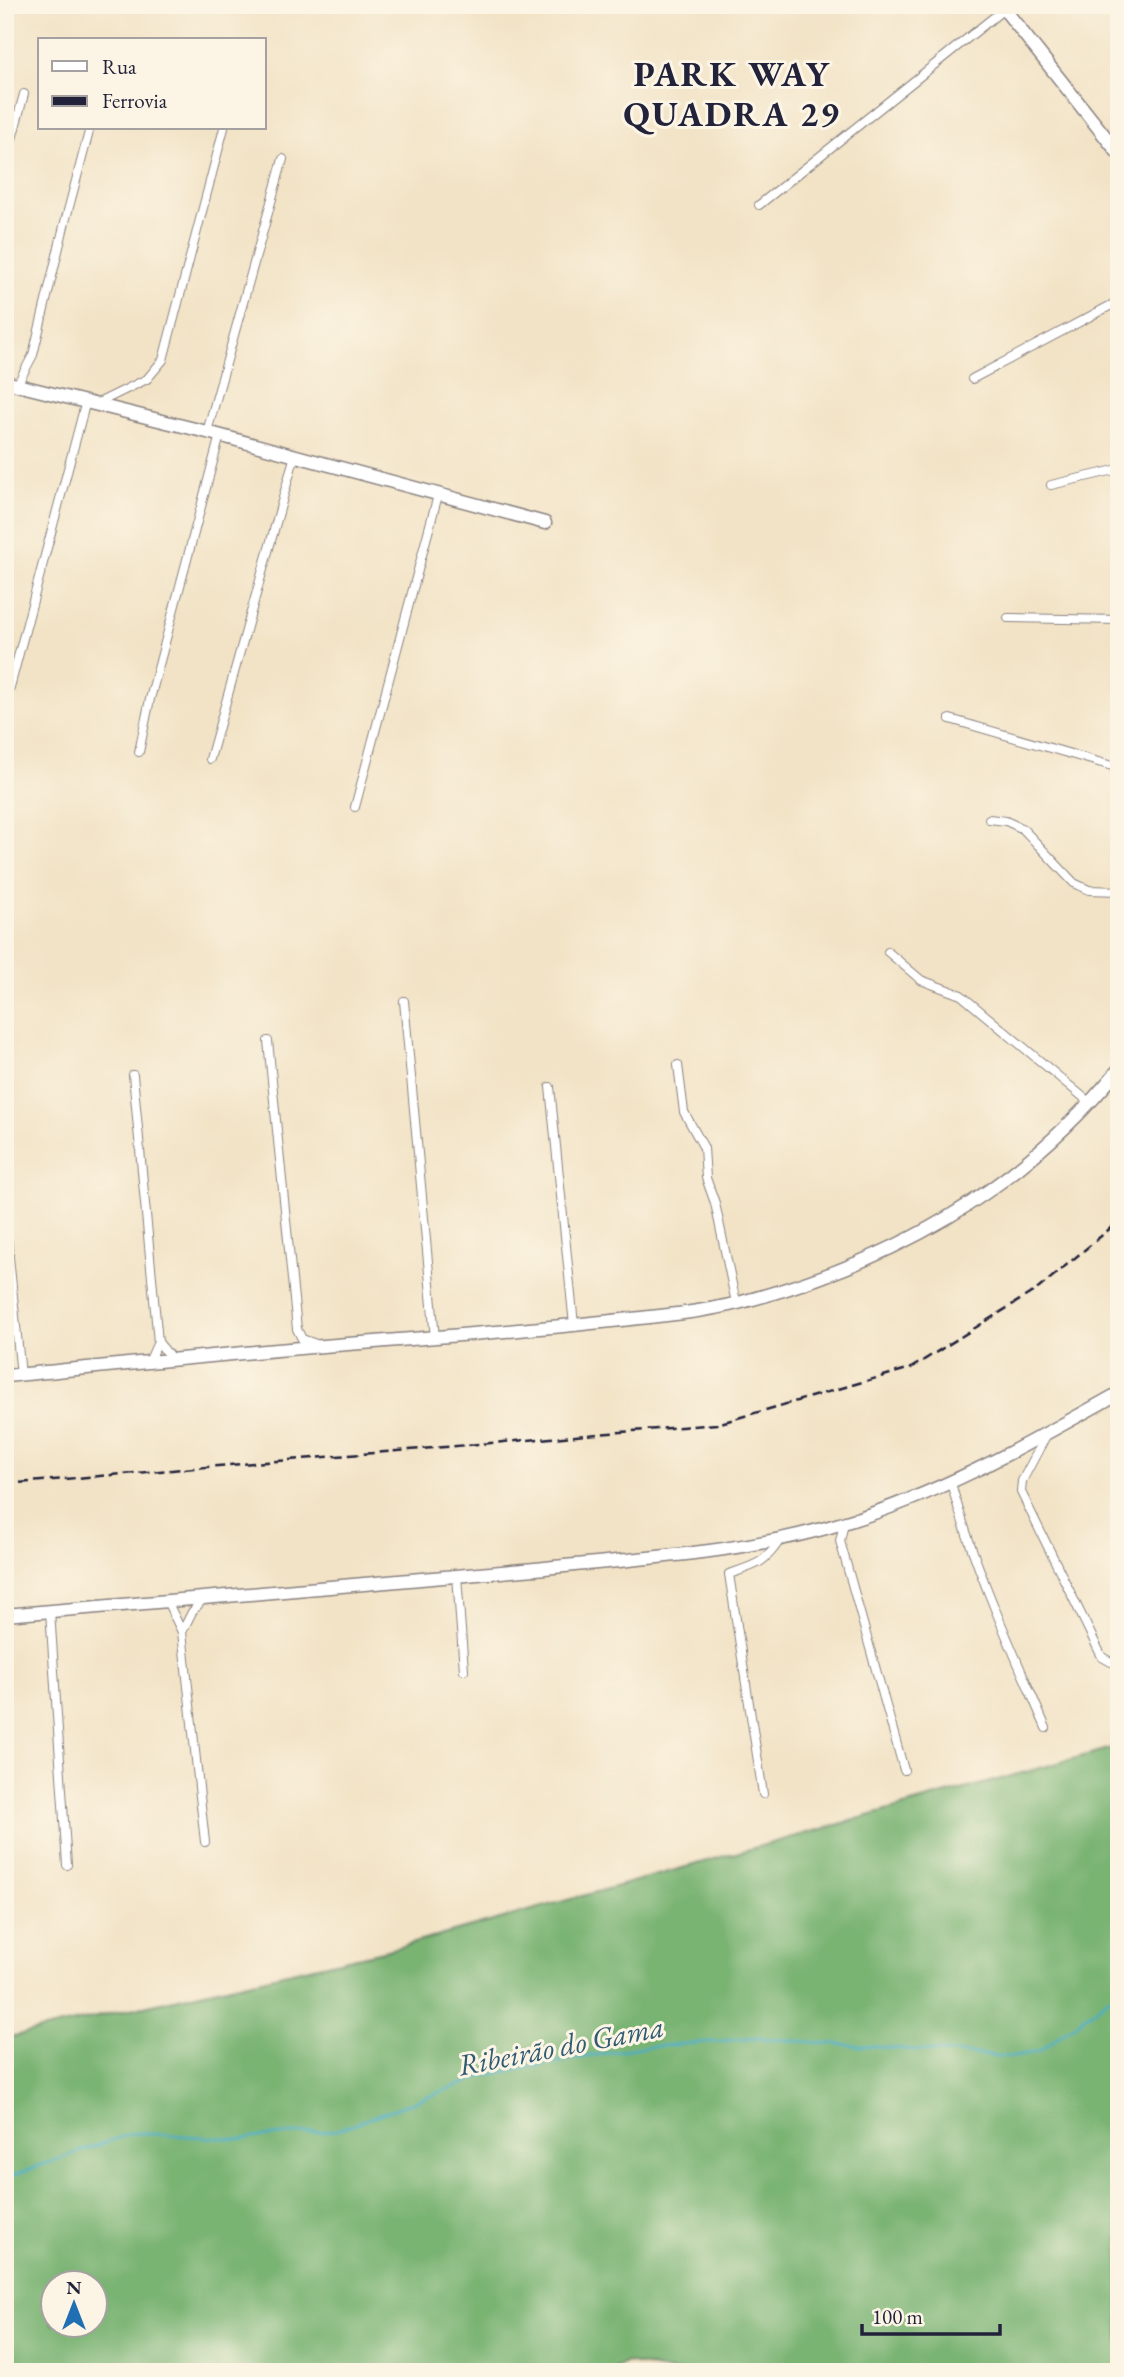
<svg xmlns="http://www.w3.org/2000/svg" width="1124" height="2377" viewBox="0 0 1124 2377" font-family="'EB Garamond',serif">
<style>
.forest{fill:#7ab473;stroke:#4e6b57;stroke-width:2;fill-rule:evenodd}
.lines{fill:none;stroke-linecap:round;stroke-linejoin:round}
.stream{stroke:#47adc6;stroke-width:2.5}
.street-casing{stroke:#8a8280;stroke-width:10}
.secondary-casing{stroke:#8a8280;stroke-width:15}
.street{stroke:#fff;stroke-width:8}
.secondary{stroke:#fff;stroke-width:12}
.rail{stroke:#22223b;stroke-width:2.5;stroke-dasharray:10 5;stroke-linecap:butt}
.labels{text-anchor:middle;stroke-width:6;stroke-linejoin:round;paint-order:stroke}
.water-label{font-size:30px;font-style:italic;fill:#315a73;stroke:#fcf5e5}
.district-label{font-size:35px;font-weight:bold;letter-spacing:2px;fill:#22223b;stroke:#fcf5e5}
</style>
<rect width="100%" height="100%" fill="#fcf5e5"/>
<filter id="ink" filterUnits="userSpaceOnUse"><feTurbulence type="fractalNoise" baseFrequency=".0143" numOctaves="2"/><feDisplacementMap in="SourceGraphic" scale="14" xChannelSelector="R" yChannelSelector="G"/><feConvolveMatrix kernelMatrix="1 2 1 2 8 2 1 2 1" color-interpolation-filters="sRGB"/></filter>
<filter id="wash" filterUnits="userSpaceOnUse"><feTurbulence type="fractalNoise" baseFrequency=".00686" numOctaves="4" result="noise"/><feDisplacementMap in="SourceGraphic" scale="28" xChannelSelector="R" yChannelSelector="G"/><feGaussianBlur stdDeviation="1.57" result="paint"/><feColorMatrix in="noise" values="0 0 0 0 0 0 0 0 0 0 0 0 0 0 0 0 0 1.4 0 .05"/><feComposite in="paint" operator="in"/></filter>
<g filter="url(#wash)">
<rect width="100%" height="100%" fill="#f2e3c6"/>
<!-- forest -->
<path class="forest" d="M1119 1746V2372H673L626 2362 610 2372H5V2038L396 1948ZM52 2282H94V2324H52Z"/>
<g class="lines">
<!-- stream -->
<path class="stream" d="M5 2178 133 2133 240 2139 337 2130 487 2075 635 2048 758 2038 1010 2057 1040 2051 1119 1991"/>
</g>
</g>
<g filter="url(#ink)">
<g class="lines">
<!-- street casing -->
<g class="street-casing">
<g id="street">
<path d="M5 165 24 94"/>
<path d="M759 205 1004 9"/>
<path d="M972 379 1119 301"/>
<path d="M17 385 33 355 65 222 90 128"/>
<path d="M96 404 147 379 163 360 224 128"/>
<path d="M207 432 283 159"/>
<path d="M1051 485 1119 469"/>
<path d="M1008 618 1119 620"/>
<path d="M9 691 86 401"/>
<path d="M950 719 1119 768"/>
<path d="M139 752 150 699 220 435"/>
<path d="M210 759 295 455"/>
<path d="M355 807 438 495"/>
<path d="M989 819 1006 821 1023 829 1074 883 1089 890 1119 891"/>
<path d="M888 952 921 980 961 995 1089 1102"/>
<path d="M404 1001 435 1338"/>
<path d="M268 1041 297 1329 302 1339 316 1344"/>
<path d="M678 1065 684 1112 704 1148 706 1178 715 1203 736 1303"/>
<path d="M133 1075 158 1342 149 1362"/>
<path d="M550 1087 574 1325"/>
<path d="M5 1218 21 1375"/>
<path d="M158 1342 173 1360"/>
<path d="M1047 1434 1022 1481 1021 1492 1102 1657 1111 1662 1119 1659"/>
<path d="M951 1483C974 1567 1011 1647 1046 1728"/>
<path d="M844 1523 840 1541 904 1770"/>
<path d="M457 1576 464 1670"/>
<path d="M167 1601 182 1632 205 1842"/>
<path d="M50 1611 67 1865"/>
<path d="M182 1632 192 1612 204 1598"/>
<path d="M763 1794 729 1574C756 1565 766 1563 781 1538"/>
</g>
</g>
<!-- secondary casing -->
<g class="secondary-casing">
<g id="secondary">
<path d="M1001 5 1119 154"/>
<path d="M5 382 207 432 545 523"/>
<path d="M5 1376C128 1364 252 1351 375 1342 451 1336 526 1330 602 1322 647 1317 694 1314 738 1303 891 1263 1018 1192 1119 1069"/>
<path d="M5 1615C182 1599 358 1586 535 1569 638 1558 743 1554 843 1523 943 1493 1028 1444 1119 1393"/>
</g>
</g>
<!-- street -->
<use href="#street" class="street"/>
<!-- secondary -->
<use href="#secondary" class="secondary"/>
<!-- rail -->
<path class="rail" d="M5 1484 717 1424 911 1368 1039 1288 1119 1221"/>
</g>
</g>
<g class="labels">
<!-- water labels -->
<g class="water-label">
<text transform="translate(561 2046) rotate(-11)" y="10">Ribeirão do Gama</text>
</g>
<!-- district labels -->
<g class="district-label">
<text x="732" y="86">PARK WAY<tspan x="732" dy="40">QUADRA 29</tspan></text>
</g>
</g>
<!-- margin -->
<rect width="1124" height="2377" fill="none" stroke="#fcf5e5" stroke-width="28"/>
<!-- legend -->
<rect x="38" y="38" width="228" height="91" fill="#fcf5e5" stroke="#a5a1a1" stroke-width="2"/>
<rect x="52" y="61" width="35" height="10" fill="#ffffff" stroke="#a5a1a1" stroke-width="2"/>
<text x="102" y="74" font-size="21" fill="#22223b">Rua</text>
<rect x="52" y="96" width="35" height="10" fill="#22223b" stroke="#a5a1a1" stroke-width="2"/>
<text x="102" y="108" font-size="21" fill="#22223b">Ferrovia</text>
<!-- north arrow -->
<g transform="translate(74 2304)"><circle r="33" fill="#fcf5e5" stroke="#a5a1a1" stroke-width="2"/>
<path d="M0-5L12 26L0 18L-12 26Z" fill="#1f6fb2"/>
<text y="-10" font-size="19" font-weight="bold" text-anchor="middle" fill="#22223b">N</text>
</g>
<!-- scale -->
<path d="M862 2324v10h138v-10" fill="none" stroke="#22223b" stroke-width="3.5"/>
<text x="872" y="2324" font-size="21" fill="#22223b" stroke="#fcf5e5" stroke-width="5" paint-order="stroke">100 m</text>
</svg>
